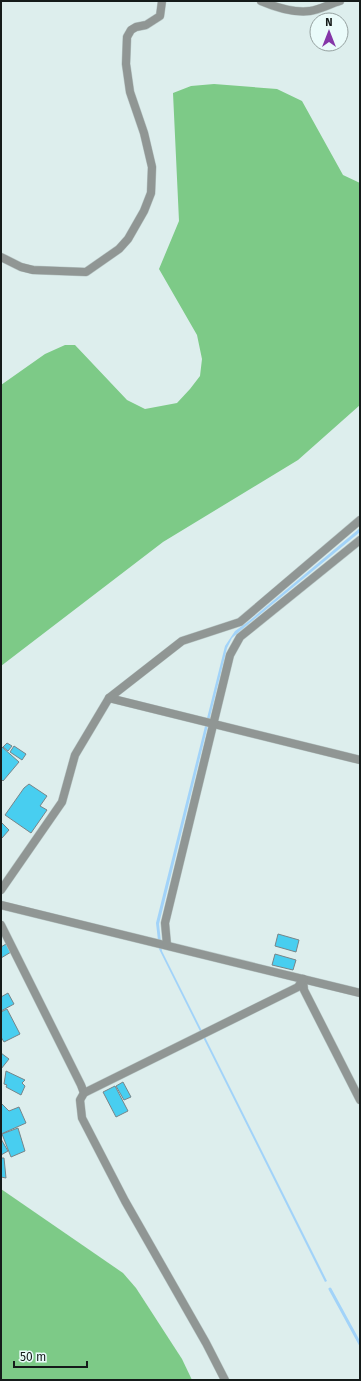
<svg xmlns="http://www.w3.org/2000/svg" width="361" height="1381" viewBox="0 0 361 1381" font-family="'Fira Sans',sans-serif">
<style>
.forest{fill:#7dca87}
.water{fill:#a2d3f9}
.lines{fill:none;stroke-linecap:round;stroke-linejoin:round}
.stream{stroke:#a2d3f9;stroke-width:3}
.building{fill:#48cef0;stroke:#778589}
.street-casing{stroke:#b9c8c7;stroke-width:9}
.street{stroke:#909694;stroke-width:8}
</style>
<rect width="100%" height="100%" fill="#ddeeed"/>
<!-- forest -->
<g class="forest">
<path d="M214 84 277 89 302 101 343 175 360 183V405L298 460 163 542 1 666V385L45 354 65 345H75L127 400 145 409 177 403 190 389 200 376 202 359 197 335 159 269 179 221 173 93 191 86Z"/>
<path d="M1 1189 123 1273 136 1288 182 1359 192 1380H1Z"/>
</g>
<!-- water -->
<path class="water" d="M360 528V532L240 631 232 638 227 648 159 924 162 951 327 1281 325 1282 159 949 156 923 225 646 235 631 249 621Z"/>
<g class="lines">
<!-- stream -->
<path class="stream" d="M330 1289 360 1344"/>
</g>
<!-- building -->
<g class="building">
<path d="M7 743 12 746 8 751 3 747Z"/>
<path d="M14 746 26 754 22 760 10 752Z"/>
<path d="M2 747 19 762 3 781 1 779V749Z"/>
<path d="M29 784 47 796 40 806 47 810 31 833 5 815 24 788Z"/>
<path d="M1 822 9 830 2 838H1Z"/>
<path d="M278 934 299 940 296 952 275 946Z"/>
<path d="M6 944 11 952 1 958V947Z"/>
<path d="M275 954 296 960 293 970 272 965Z"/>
<path d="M8 993 14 1004 1 1011V997Z"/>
<path d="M7 1009 20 1034 4 1042 1 1037V1012Z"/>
<path d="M1 1053 9 1059 1 1069Z"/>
<path d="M6 1071 25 1080 22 1083 25 1086 21 1095 6 1087 7 1085 4 1084Z"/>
<path d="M123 1082 131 1097 124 1100 116 1086Z"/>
<path d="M115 1086 128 1111 116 1117 103 1092Z"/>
<path d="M1 1103 9 1111 19 1107 26 1123 1 1134Z"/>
<path d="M18 1128 25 1151 11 1157 2 1134Z"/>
<path d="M1 1139 8 1151 1 1155Z"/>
<path d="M1 1158H4L6 1178 1 1177Z"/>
</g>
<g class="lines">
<!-- street casing -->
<g class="street-casing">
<g id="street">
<path d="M261 1C275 7 294 13 310 11 319 10 330 4 340 1"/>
<path d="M1 257 21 267 33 270 86 272 119 249 128 239 144 211 151 193 152 167 144 133 130 92 126 64 127 37 131 30 136 27 146 25 160 16 162 1"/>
<path d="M109 698 360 760"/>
<path d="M1 890 62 802 75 755 109 698 182 641 240 622 360 520"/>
<path d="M1 905 360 993"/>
<path d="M1 925 81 1085 84 1093"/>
<path d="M167 945 165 923 230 655 240 637 360 540"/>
<path d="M303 979 304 990 360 1100"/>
<path d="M225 1380 206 1343 125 1201 82 1118 80 1100 84 1093 298 987 303 979"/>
</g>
</g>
<!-- street -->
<use href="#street" class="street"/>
</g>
<!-- border -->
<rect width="361" height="1381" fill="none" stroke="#151b1a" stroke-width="4"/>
<!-- north arrow -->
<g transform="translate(329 32)"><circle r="19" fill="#eafbfa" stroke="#95a1a0"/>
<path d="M0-3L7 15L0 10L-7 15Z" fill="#8437a8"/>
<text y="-6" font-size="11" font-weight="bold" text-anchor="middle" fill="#151b1a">N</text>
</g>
<!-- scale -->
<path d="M14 1361v6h73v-6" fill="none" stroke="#151b1a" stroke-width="2"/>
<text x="20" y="1361" font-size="12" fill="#151b1a" stroke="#eafbfa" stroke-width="3" paint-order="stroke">50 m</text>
</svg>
